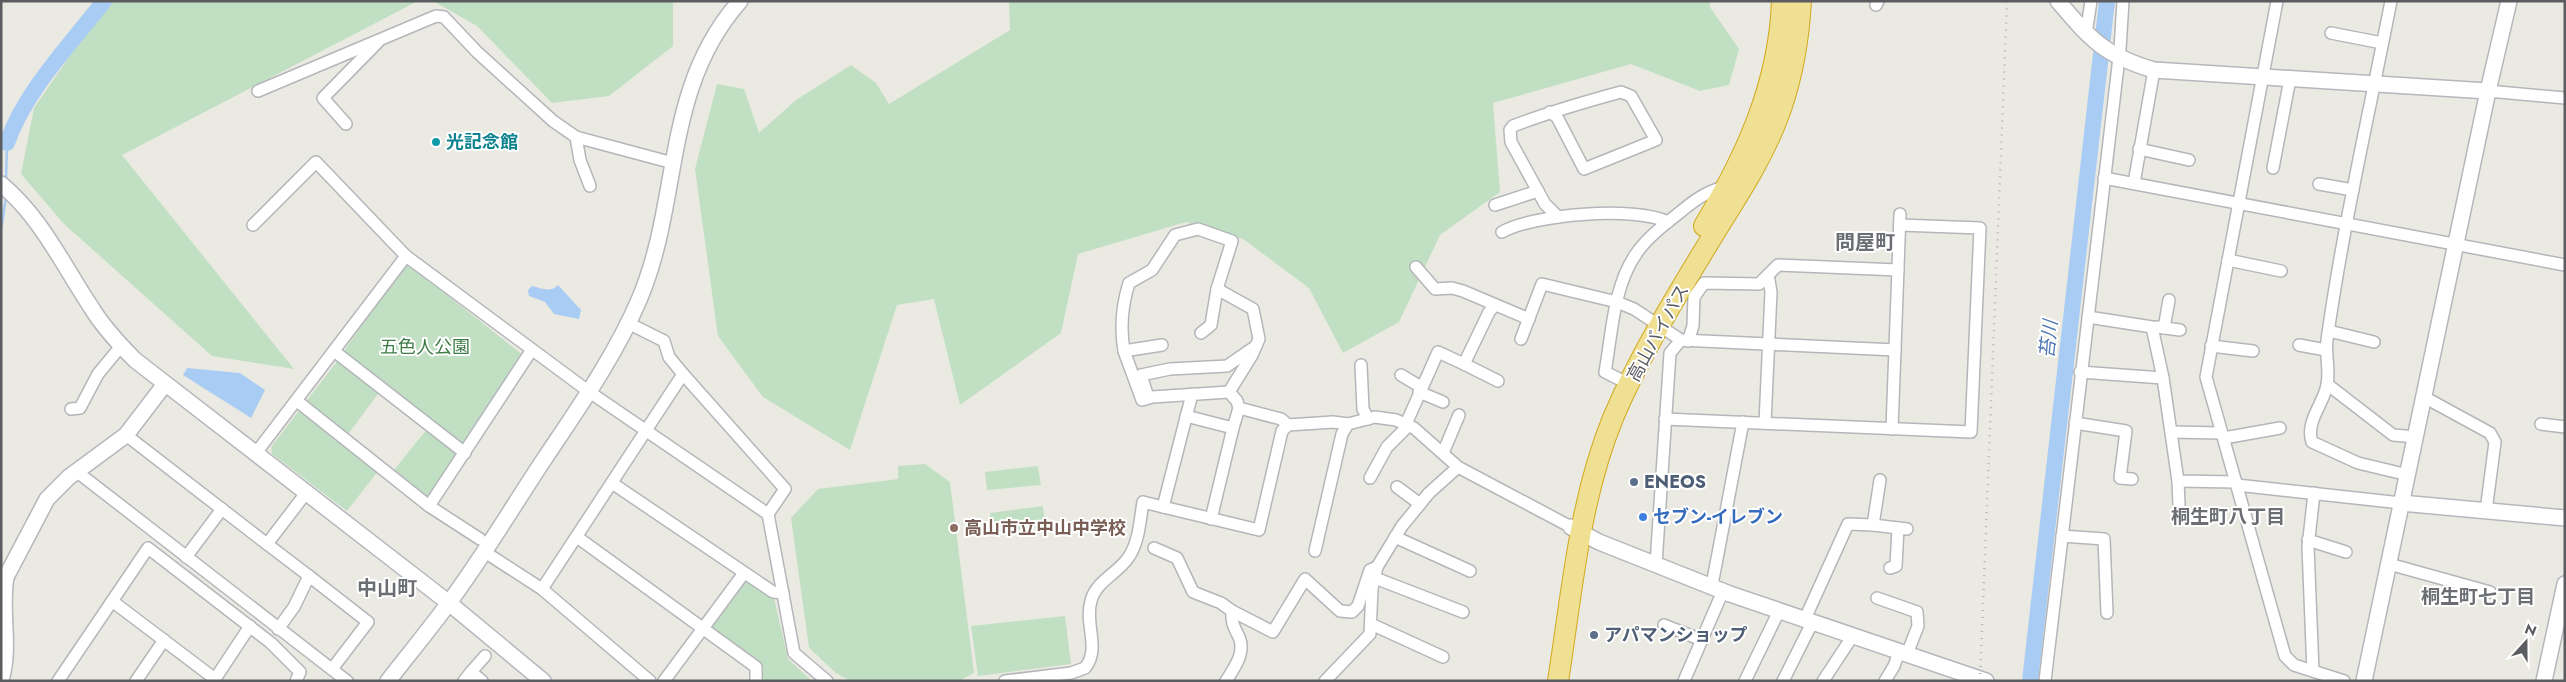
<svg xmlns="http://www.w3.org/2000/svg" width="2566" height="682" viewBox="0 0 2566 682" font-family="Jost,'Noto Sans JP',sans-serif">
<style>
.green{fill:#c1e0c3}
.water{fill:#a9ccf4}
.lines{fill:none;stroke-linecap:round;stroke-linejoin:round}
.stream{stroke:#a9ccf4;stroke-width:2.5}
.river{stroke:#a9ccf4;stroke-width:16}
.street-casing{stroke:#b4b6ba;stroke-width:14}
.secondary-casing{stroke:#b5b7bc;stroke-width:18}
.highway-casing{stroke:#d1a81c;stroke-width:22}
.street{stroke:#fff;stroke-width:11}
.secondary{stroke:#fff;stroke-width:15}
.highway{stroke:#efe094;stroke-width:20}
.rail{stroke:#b2b3b3;stroke-width:2.5;stroke-dasharray:1 6;stroke-linecap:butt}
.culture-dot{fill:#0f9aa8;stroke:#fff;stroke-width:2}
.service-dot{fill:#5c6f8a;stroke:#fff;stroke-width:2}
.shop-dot{fill:#3f7fe0;stroke:#fff;stroke-width:2}
.education-dot{fill:#8d6e63;stroke:#fff;stroke-width:2}
.labels{text-anchor:middle;stroke-width:4;stroke-linejoin:round;paint-order:stroke}
.culture-label{font-size:18px;font-weight:bold;fill:#0d838f;stroke:#fff;text-anchor:start}
.street-label{font-size:18px;fill:#5a5c60;stroke:#fff}
.park-label{font-size:18px;fill:#3e7c46;stroke:#fff}
.service-label{font-size:18px;font-weight:bold;fill:#4e5e75;stroke:#fff;text-anchor:start}
.shop-label{font-size:18px;font-weight:bold;fill:#366cbe;stroke:#fff;text-anchor:start}
.education-label{font-size:18px;font-weight:bold;fill:#785e54;stroke:#fff;text-anchor:start}
.water-label{font-size:19px;font-style:italic;fill:#5077b3;stroke:#fff}
.neighbourhood-label{font-size:19px;font-weight:bold;fill:#6b6e72;stroke:#fff}
.quarter-label{font-size:20px;font-weight:bold;fill:#6b6e72;stroke:#fff}
</style>
<rect width="100%" height="100%" fill="#ebeae2"/>
<!-- green -->
<g class="green">
<path d="M113 1H418L122 155 294 369 212 356 64 224 21 174 34 108 100 12Z"/>
<path d="M433 1H673V46L609 96 552 103 477 26Z"/>
<path d="M1009 1H1710V7L1739 49 1729 85 1700 91 1631 64 1493 103 1500 192 1440 235 1399 322 1343 353 1309 288 1243 239 1186 222 1078 254 1061 333 960 405 934 299 897 305 850 450 763 397 718 336 695 169 717 84 744 89 759 133 796 100 851 65 876 83 889 104 1010 30Z"/>
<path d="M409 265 523 355 465 443H461L384 386 343 441 379 470 347 511 272 454 271 447 335 364 403 266Z"/>
<path d="M427 429 458 452 431 496H427L394 470Z"/>
<path d="M925 464 950 482 974 673 959 681H850L836 673 809 648 791 518 818 489 898 479V466Z"/>
<path d="M1038 466 1041 485 987 490 985 472Z"/>
<path d="M1043 506 1045 526 993 533 990 513Z"/>
<path d="M743 580H747L774 598 788 659 812 681H761L713 630 711 625Z"/>
<path d="M1065 616 1071 664 978 676 971 626Z"/>
</g>
<!-- water -->
<g class="water">
<path d="M558 285 581 310 579 319 554 314 545 302 529 296 528 290 532 286C541 288 551 293 558 285Z"/>
<path d="M187 368 240 373 265 390 251 418 183 375Z"/>
</g>
<g class="lines">
<!-- stream -->
<g class="stream">
<path d="M1 142 7 143 6 181"/>
<path d="M1 230 6 197"/>
</g>
<!-- river -->
<g class="river">
<path d="M7 143C25 91 70 45 104 1"/>
<path d="M2030 681 2107 1"/>
</g>
<!-- street casing -->
<g class="street-casing">
<g id="street">
<path d="M2277 1 2206 377 2285 656 2294 665 2344 681"/>
<path d="M2391 1C2369 114 2343 226 2327 340 2325 354 2330 370 2327 385 2324 403 2305 422 2312 442L2358 463 2408 475"/>
<path d="M1876 5 1878 1"/>
<path d="M2331 33 2382 43"/>
<path d="M2086 34 2091 1"/>
<path d="M258 91 436 16 444 17 477 52 553 121 576 137 673 163"/>
<path d="M2488 91 2565 98"/>
<path d="M1550 112 1557 117 1584 169 1656 140 1631 96 1621 92C1584 102 1549 112 1513 126L1510 130 1511 142 1545 204 1558 217"/>
<path d="M346 124 323 98 378 42"/>
<path d="M576 137 580 160 590 186"/>
<path d="M2139 149 2189 160"/>
<path d="M2273 168 2290 79"/>
<path d="M2104 178 2565 265"/>
<path d="M2134 183 2154 70"/>
<path d="M2319 184 2353 190"/>
<path d="M1495 205 1538 191"/>
<path d="M253 225 316 162 406 256 588 391 768 514"/>
<path d="M1502 232C1534 214 1635 206 1668 222"/>
<path d="M2228 260 2281 271"/>
<path d="M1416 267 1435 289 1452 288 1463 291 1529 319"/>
<path d="M1217 289 1253 309 1259 339 1252 355 1229 392"/>
<path d="M2088 317 2152 327 2163 378 2178 481 2236 482"/>
<path d="M634 326 664 341 669 357 683 374"/>
<path d="M2157 327 2180 330"/>
<path d="M2164 328 2169 300"/>
<path d="M2329 331 2374 342"/>
<path d="M1521 339 1542 284 1617 302 1634 309 1681 340 1895 350"/>
<path d="M1688 341 1693 326 1694 297 1704 283 1759 284 1778 265 1898 270"/>
<path d="M1162 345 1124 351C1120 327 1122 305 1129 283L1152 270 1175 235 1198 229 1232 241 1217 289 1211 325 1201 333"/>
<path d="M2299 345 2326 350"/>
<path d="M2211 346 2253 351"/>
<path d="M334 351 465 453"/>
<path d="M1124 351 1142 400 1152 397 1229 392 1237 401 1239 408 1281 419 1288 425"/>
<path d="M1464 364 1498 381"/>
<path d="M1361 365 1363 409 1368 419"/>
<path d="M2080 372 2163 378"/>
<path d="M1401 375 1421 387"/>
<path d="M1619 379 1605 372C1612 334 1613 287 1636 254 1645 240 1661 227 1674 217 1694 201 1701 194 1726 186"/>
<path d="M2327 384 2393 435 2416 437"/>
<path d="M1419 392 1443 402"/>
<path d="M1147 394 1141 375 1170 369 1227 366 1256 346"/>
<path d="M1192 394 1163 507 1259 530 1282 431 1288 425 1333 422 1348 424 1375 417 1396 420 1414 428 1458 467 1571 527"/>
<path d="M2424 397 2490 433 2495 442 2486 511"/>
<path d="M297 401 429 506 531 351"/>
<path d="M71 409 80 408 98 374 121 346"/>
<path d="M1186 416 1233 428 1239 408"/>
<path d="M1665 419 1971 432 1980 228 1900 225"/>
<path d="M1765 423 1771 292 1768 275"/>
<path d="M2075 423 2126 431 2120 478 2132 479"/>
<path d="M1406 424 1438 352 1464 364 1489 312 1495 305"/>
<path d="M2541 424 2565 427"/>
<path d="M1892 429 1900 214"/>
<path d="M2171 432 2222 433"/>
<path d="M126 435 267 544 306 493"/>
<path d="M2224 438 2280 428"/>
<path d="M256 453 406 256"/>
<path d="M1443 453 1459 415"/>
<path d="M76 471 347 681"/>
<path d="M1370 478 1387 447 1409 425"/>
<path d="M2178 481 2179 505"/>
<path d="M612 483 773 592 783 593"/>
<path d="M2237 485 2401 503"/>
<path d="M1397 487 1420 504"/>
<path d="M429 506 480 539"/>
<path d="M1211 519 1233 428"/>
<path d="M1873 525 1907 529"/>
<path d="M2062 536 2104 539 2107 613"/>
<path d="M577 537 756 667V681"/>
<path d="M1395 537 1470 571"/>
<path d="M2308 540 2346 552"/>
<path d="M267 544 309 576 294 607 278 629"/>
<path d="M1154 548 1177 558 1193 592 1221 603 1232 611"/>
<path d="M1315 551 1342 434 1348 424"/>
<path d="M491 556 542 589"/>
<path d="M186 557 222 509"/>
<path d="M1656 564 1670 353 1681 340"/>
<path d="M2389 564 2490 592"/>
<path d="M1890 568 1896 566 1898 528"/>
<path d="M309 576 368 622 332 669"/>
<path d="M1375 578 1463 612"/>
<path d="M1712 585 1743 422"/>
<path d="M1877 598 1917 612 1918 626 1907 654"/>
<path d="M112 601 215 679 214 681"/>
<path d="M1804 621 1848 524 1873 525 1880 480"/>
<path d="M1371 624 1443 657"/>
<path d="M1664 625 1702 640"/>
<path d="M2313 671 2308 547 2314 493"/>
<path d="M471 672 485 656"/>
<path d="M215 679 250 626"/>
<path d="M58 681 148 548 271 643 300 672 296 681"/>
<path d="M136 681 164 640"/>
<path d="M464 681 471 672 482 681"/>
<path d="M650 681 542 589 683 374 785 489 768 514 794 653 827 681"/>
<path d="M664 681 744 573"/>
<path d="M1005 681 1071 673 1085 668C1101 648 1084 624 1091 601 1096 581 1117 574 1128 558 1139 543 1140 520 1143 502L1163 507"/>
<path d="M1226 681C1234 668 1246 653 1239 637 1234 627 1231 622 1232 611L1273 632 1305 579 1340 611 1352 612 1358 606 1370 570 1377 567"/>
<path d="M1325 681 1370 634 1372 589 1377 567 1402 526 1429 493 1458 467"/>
<path d="M1684 681 1723 591"/>
<path d="M1745 681 1779 611"/>
<path d="M1783 681 1812 623"/>
<path d="M1823 681 1852 637"/>
<path d="M1885 681 1894 666 1899 652"/>
<path d="M2045 681 2120 49 2123 1"/>
</g>
</g>
<!-- secondary casing -->
<g class="secondary-casing">
<g id="secondary">
<path d="M2058 1C2090 39 2105 56 2154 70L2488 91"/>
<path d="M1 184C41 217 63 265 91 307 103 327 119 344 135 360L449 603 543 681"/>
<path d="M2401 503 2565 518"/>
<path d="M1571 527 1599 542 1730 594 1986 681"/>
<path d="M1 680C11 646 0 611 6 577L47 499 69 477 126 435 165 384"/>
<path d="M388 681C408 655 429 630 448 604 483 557 513 506 545 458 579 407 615 356 639 300 682 199 662 89 740 1"/>
<path d="M2364 681 2488 91 2509 1"/>
<path d="M2544 681 2565 584"/>
</g>
</g>
<!-- highway casing -->
<g class="highway-casing">
<g id="highway">
<path d="M1704 226C1746 156 1779 84 1782 1"/>
<path d="M1558 681C1572 593 1579 501 1613 418 1641 352 1680 290 1717 229 1741 191 1766 152 1781 109 1793 74 1799 38 1801 1"/>
</g>
</g>
<!-- street -->
<use href="#street" class="street"/>
<!-- secondary -->
<use href="#secondary" class="secondary"/>
<!-- highway -->
<use href="#highway" class="highway"/>
<!-- rail -->
<path class="rail" d="M1980 681 2007 1"/>
</g>
<!-- markers -->
<circle class="culture-dot" cx="436" cy="142" r="5"/>
<g class="service-dot">
<circle cx="1634" cy="482" r="5"/>
<circle cx="1594" cy="635" r="5"/>
</g>
<circle class="shop-dot" cx="1643" cy="517" r="5"/>
<circle class="education-dot" cx="954" cy="528" r="5"/>
<g class="labels">
<!-- culture labels -->
<g class="culture-label">
<text x="446" y="148">光記念館</text>
</g>
<!-- street labels -->
<g class="street-label">
<text transform="translate(1658 333) rotate(-61)" y="6">高山バイパス</text>
</g>
<!-- park labels -->
<g class="park-label">
<text x="425" y="353">五色人公園</text>
</g>
<!-- service labels -->
<g class="service-label">
<text x="1644" y="488">ENEOS</text>
<text x="1604" y="641">アパマンショップ</text>
</g>
<!-- shop labels -->
<g class="shop-label">
<text x="1653" y="523">セブン-イレブン</text>
</g>
<!-- education labels -->
<g class="education-label">
<text x="964" y="534">高山市立中山中学校</text>
</g>
<!-- water labels -->
<g class="water-label">
<text transform="translate(2048 339) rotate(-84)" y="7">苔川</text>
</g>
<!-- neighbourhood labels -->
<g class="neighbourhood-label">
<text x="2228" y="523">桐生町八丁目</text>
<text x="2478" y="603">桐生町七丁目</text>
</g>
<!-- quarter labels -->
<g class="quarter-label">
<text x="1865" y="249">問屋町</text>
<text x="387" y="595">中山町</text>
</g>
</g>
<!-- border -->
<rect width="2566" height="682" fill="none" stroke="#5a5c60" stroke-width="5"/>
<!-- north arrow -->
<g transform="translate(2526 642) rotate(21)" stroke="#ffffff" stroke-width="4" paint-order="stroke">
<path d="M0-4L9 19L0 12L-9 19Z" fill="#5a5c60"/>
<text y="-8" font-size="14" font-weight="bold" text-anchor="middle" fill="#5a5c60">N</text>
</g>
</svg>
